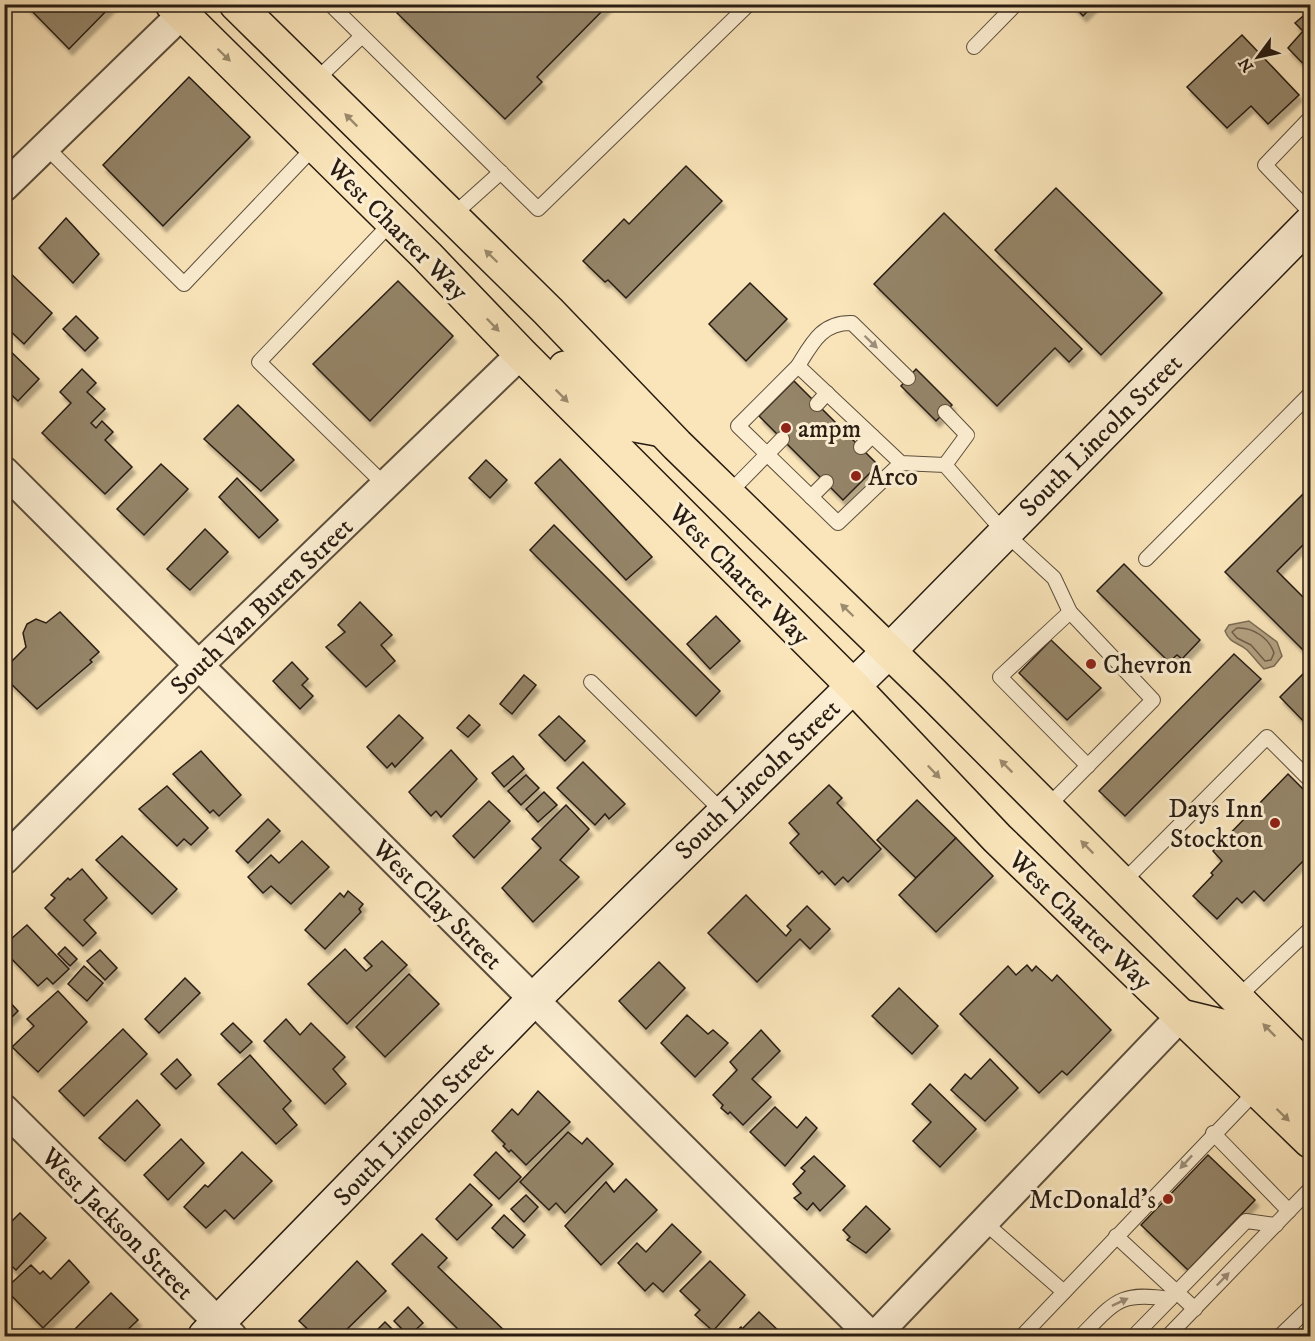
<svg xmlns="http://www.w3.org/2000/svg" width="1315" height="1341" viewBox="0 0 1315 1341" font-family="'IM FELL DW Pica',serif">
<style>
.water{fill:#b3a181;stroke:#7b6c55;stroke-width:1.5}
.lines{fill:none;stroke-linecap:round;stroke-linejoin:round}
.shore{stroke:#6e5e4a;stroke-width:1.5}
.building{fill:#958569;stroke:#281c12;stroke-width:1.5;filter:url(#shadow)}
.lane-casing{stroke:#5c4e3c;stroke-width:16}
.street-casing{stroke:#5c4e3c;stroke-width:32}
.secondary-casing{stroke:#281c12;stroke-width:36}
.primary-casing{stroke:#281c12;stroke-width:36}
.lane{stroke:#fceed2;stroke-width:14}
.street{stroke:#fceed2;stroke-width:28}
.secondary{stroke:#fceed2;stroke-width:33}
.primary{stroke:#fae5ba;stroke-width:33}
.oneway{fill:#9c8b6e}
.oneway2{fill:#9d907c}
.poi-dot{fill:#8f2418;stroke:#fceed2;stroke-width:2}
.labels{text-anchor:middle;stroke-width:6;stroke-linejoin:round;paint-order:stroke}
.street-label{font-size:26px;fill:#281c12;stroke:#fceed2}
.poi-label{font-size:26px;fill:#281c12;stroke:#fceed2;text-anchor:start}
</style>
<defs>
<filter id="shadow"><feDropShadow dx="3.5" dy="6" stdDeviation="1.5" flood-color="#0004"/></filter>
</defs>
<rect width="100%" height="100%" fill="#fae5ba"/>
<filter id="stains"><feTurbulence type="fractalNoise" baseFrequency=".00333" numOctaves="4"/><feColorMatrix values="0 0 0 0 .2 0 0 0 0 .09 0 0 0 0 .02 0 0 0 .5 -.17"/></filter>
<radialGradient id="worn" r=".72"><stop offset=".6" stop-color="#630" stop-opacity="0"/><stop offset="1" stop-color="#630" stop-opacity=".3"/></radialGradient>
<!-- water -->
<path class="water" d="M1249 621 1277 642 1282 656 1274 666 1264 669C1258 663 1253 656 1247 650 1238 642 1230 644 1225 631L1229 625Z"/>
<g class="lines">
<!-- shore -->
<path class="shore" d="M1237 628C1253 627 1269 638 1274 653L1271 660 1265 661 1251 645 1237 638 1232 632Z"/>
</g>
<!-- building -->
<g class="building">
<path d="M25 4H113L69 49Z"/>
<path d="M405 4 414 6 609 4 537 77 542 82 505 119 397 13Z"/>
<path d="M1072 4H1095L1083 16Z"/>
<path d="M1309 11H1310V71L1288 48 1303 31 1295 23Z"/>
<path d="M1242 35 1299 95 1268 124 1251 106 1227 128 1187 87Z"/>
<path d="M189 77 250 137 163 226 103 165Z"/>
<path d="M686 166 722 201 626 298 608 280 605 282 583 261 624 219 629 224Z"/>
<path d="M1056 188 1162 293 1101 355 995 250Z"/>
<path d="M944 213 1082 349 1069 362 1055 348 997 406 874 284Z"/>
<path d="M66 218 99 254 73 283 39 248Z"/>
<path d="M8 271 52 313 24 344 4 325V275Z"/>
<path d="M398 281 453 336 370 421 313 364Z"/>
<path d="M750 283 787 319 746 361 709 324Z"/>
<path d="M76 316 98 338 85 351 63 329Z"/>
<path d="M4 345 39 379 18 401 4 388Z"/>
<path d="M82 369 96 383 87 392 105 409 91 423 96 428 102 421 113 432 105 440 132 467 105 494 42 433 71 403 60 392Z"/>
<path d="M916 369 952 405 936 421 901 386Z"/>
<path d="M794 381 878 465 843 500 759 416Z"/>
<path d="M238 405 294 460 261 491 204 439Z"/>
<path d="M560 459 652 557 626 580 535 483Z"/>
<path d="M486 460 507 480 490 498 469 478Z"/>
<path d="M161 464 188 489 144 535 117 509Z"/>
<path d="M237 478 278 520 259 538 219 497Z"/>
<path d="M1310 487V538L1277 571 1310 604V657L1225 572Z"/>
<path d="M554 525 720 691 696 716 530 550Z"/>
<path d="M205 529 228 552 190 590 167 569Z"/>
<path d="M1124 564 1200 640 1182 659 1177 655 1169 662 1097 591Z"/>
<path d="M360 602 392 635 381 645 395 661 366 687 326 647 345 632 338 625Z"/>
<path d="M60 612 99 652 90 660 92 662 37 709 4 677V669L26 647 23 633 27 624 36 619 46 623Z"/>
<path d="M716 616 740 641 710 669 687 644Z"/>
<path d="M1051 640 1101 688 1067 720 1019 673Z"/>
<path d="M1234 654 1261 679 1125 816 1099 791Z"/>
<path d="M292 662 308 679 302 685 313 696 300 709 273 681Z"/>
<path d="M1307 670 1310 674V728L1280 697Z"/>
<path d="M524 675 536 685 512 714 500 704Z"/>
<path d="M399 715 423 738 395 767 392 763 387 768 367 747Z"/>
<path d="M469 715 480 725 468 737 457 728Z"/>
<path d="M559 716 585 741 565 761 539 735Z"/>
<path d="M451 750 477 779 441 817 436 811 431 816 409 792Z"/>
<path d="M201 751 241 795 219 816 213 810 210 813 173 774Z"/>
<path d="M513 756 524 769 504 787 492 773Z"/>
<path d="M583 762 625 804 609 819 605 814 595 825 557 788Z"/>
<path d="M1288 774 1310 796V854L1264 901 1254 891 1242 903 1237 898 1217 919 1193 896 1213 875 1211 873 1222 861 1213 851Z"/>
<path d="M526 775 539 788 521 805 508 791Z"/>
<path d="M829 785 842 798 837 803 881 849 848 882 843 877 835 885 822 871 819 874 790 843 799 834 789 823Z"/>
<path d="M167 786 208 828 191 845 184 839 177 846 139 809Z"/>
<path d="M544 792 557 805 538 822 526 809Z"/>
<path d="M917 800 956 838 916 878 877 840Z"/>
<path d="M489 801 510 821 474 858 453 836Z"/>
<path d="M566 805 589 829 560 860 579 877 533 922 502 888 541 848 532 839Z"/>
<path d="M268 819 280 831 248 863 236 851Z"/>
<path d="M122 836 177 889 152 914 96 860Z"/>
<path d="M956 838 993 876 936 932 899 895Z"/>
<path d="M302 841 329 867 291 904 271 886 263 893 248 877 271 855 279 863Z"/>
<path d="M82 869 107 898 84 920 96 933 83 946 45 908 55 898 51 895 68 878 70 880Z"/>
<path d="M348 891 363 904 359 909 361 912 325 949 305 930 340 893 344 897Z"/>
<path d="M746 895 786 936 791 930 787 926 807 906 830 929 810 949 800 939 757 982 708 933Z"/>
<path d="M27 925 69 969 53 984 47 978 38 986 4 951V945Z"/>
<path d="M382 941 407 965 347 1024 308 984 345 949 366 971 372 966 364 958Z"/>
<path d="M65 947 77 959 70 966 58 954Z"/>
<path d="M100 950 117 968 105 980 87 961Z"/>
<path d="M659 962 685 988 646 1029 619 1001Z"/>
<path d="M1027 965 1032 971 1036 966 1052 981 1057 975 1111 1030 1067 1075 1062 1071 1039 1093 960 1014 1008 966 1016 975Z"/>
<path d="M84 966 103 983 87 1001 68 984Z"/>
<path d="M409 974 439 1004 385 1057 356 1027Z"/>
<path d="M185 978 200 993 159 1033 145 1019Z"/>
<path d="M899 988 938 1026 912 1054 872 1016Z"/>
<path d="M58 991 87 1022 38 1072 12 1047 34 1026 27 1019Z"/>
<path d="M4 996 18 1011 4 1025Z"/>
<path d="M687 1015 708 1034 713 1030 728 1043 695 1077 661 1043Z"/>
<path d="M286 1019 300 1035 311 1023 345 1057 333 1069 346 1084 325 1104 264 1041Z"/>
<path d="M233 1023 252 1042 240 1053 221 1034Z"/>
<path d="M123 1029 147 1054 84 1116 59 1091Z"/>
<path d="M761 1030 780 1051 752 1079 771 1097 743 1125 730 1112 728 1114 721 1108 723 1105 713 1095 737 1070 730 1062Z"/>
<path d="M250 1055 291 1101 283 1109 297 1125 276 1144 218 1084Z"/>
<path d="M177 1059 191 1075 176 1089 161 1074Z"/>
<path d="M990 1059 1018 1088 985 1121 951 1090 965 1074 971 1079Z"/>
<path d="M930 1084 976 1129 940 1167 913 1141 931 1122 912 1104Z"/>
<path d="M538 1091 570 1122 526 1165 511 1150 509 1152 503 1146 505 1144 492 1131 512 1109 518 1115Z"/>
<path d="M137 1100 160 1125 125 1161 99 1138Z"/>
<path d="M775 1107 797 1128 806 1117 817 1128 785 1166 750 1132Z"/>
<path d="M568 1132 582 1144 587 1138 613 1164 565 1213 556 1203 549 1210 520 1182Z"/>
<path d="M181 1139 204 1163 168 1200 144 1175Z"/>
<path d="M242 1152 272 1181 234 1219 225 1210 206 1228 184 1207 205 1185 208 1187Z"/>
<path d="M496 1152 521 1177 499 1199 474 1175Z"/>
<path d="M1208 1155 1255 1200 1188 1270 1141 1225Z"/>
<path d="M814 1156 845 1186 820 1211 813 1203 807 1210 794 1198 801 1193 793 1184 805 1171 801 1168Z"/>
<path d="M626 1179 657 1210 601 1265 565 1226 606 1182 614 1192Z"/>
<path d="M470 1184 492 1205 457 1240 436 1219Z"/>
<path d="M526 1195 538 1207 524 1222 511 1209Z"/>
<path d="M866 1206 890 1229 866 1253 847 1240 850 1237 843 1230Z"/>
<path d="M20 1213 46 1238 16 1270 4 1259V1229Z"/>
<path d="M504 1215 525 1235 513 1248 492 1228Z"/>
<path d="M672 1224 701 1252 663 1292 653 1283 645 1291 618 1263 637 1243 646 1252Z"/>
<path d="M422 1234 447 1258 438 1267 510 1336H465L392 1264Z"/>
<path d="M69 1260 89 1282 43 1328 5 1289 31 1265 40 1274 43 1271 51 1279Z"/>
<path d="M357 1261 386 1291 340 1336H315L299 1321Z"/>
<path d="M710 1261 745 1295 713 1331 695 1315 700 1310 680 1291Z"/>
<path d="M111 1293 138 1320 121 1336H68Z"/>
<path d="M408 1307 423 1323 409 1336 394 1321Z"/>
<path d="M759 1312 784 1336H731L741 1327 742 1329Z"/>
<path d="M385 1322 399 1336H371Z"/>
</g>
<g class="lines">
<!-- lane casing -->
<g class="lane-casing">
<g id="lane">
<path d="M330 4 538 209 749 4"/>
<path d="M974 47 1016 4"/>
<path d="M314 82 362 36"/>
<path d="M1310 118 1265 165 1310 212"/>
<path d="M46 147 184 284 316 145"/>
<path d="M452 216 501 172"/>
<path d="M798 366C812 343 822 322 852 323L908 378"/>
<path d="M817 404 827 393"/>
<path d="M861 447 872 436"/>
<path d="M901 463 798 366 738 426 838 523 901 463 945 465 1004 532 1054 578 1070 612 1153 700 1047 807"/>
<path d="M945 465 967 435 945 412"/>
<path d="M385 485 259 362 392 222"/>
<path d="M728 494 782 439"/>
<path d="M811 497 826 482"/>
<path d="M1146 559 1310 394"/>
<path d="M1070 612 1000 677 1088 766"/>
<path d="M591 682 723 812"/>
<path d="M1122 883 1267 737 1310 780"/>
<path d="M1237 998 1310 929"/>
<path d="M1213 1133 1289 1211"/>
<path d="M984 1222 1064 1292"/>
<path d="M1116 1236 1195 1309"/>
<path d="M1022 1336 1257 1090"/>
<path d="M1081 1336C1115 1302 1119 1291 1170 1299"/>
<path d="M1134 1336 1246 1221 1276 1225"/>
<path d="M1168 1336 1310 1189"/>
<path d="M1280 1336 1310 1307"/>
</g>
</g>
<!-- street casing -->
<g class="street-casing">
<g id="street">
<path d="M4 187 181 15"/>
<path d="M4 471 871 1336"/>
<path d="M4 860 199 665 521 354"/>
<path d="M4 1109 232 1336"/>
<path d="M875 1336 1181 1016"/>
</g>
</g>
<!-- secondary casing -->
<g class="secondary-casing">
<path id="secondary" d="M205 1336 533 1000 889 651 1310 223"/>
</g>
<!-- primary casing -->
<g class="primary-casing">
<g id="primary">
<path d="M172 4 427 256 521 354 853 686 997 838 1310 1141"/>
<path d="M236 4 548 311 677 445 932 693 1310 1072"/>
<path d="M565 368 624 423 657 429"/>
<path d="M1181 1016 1230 1028 1310 1108"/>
</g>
</g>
<!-- lane -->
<use href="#lane" class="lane"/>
<!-- street -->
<use href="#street" class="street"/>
<!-- secondary -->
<use href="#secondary" class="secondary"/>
<!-- primary -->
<use href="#primary" class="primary"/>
</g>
<!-- one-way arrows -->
<defs><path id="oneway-solid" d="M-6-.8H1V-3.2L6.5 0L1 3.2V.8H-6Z" transform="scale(1.5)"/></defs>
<g class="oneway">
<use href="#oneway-solid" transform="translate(224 55) rotate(44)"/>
<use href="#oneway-solid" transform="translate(351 120) rotate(-135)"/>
<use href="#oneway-solid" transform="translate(491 256) rotate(-136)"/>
<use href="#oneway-solid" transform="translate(493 325) rotate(46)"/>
<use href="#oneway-solid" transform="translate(562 396) rotate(45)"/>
<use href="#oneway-solid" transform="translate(847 610) rotate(-136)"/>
<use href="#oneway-solid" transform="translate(1006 766) rotate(-135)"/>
<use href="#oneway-solid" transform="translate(934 772) rotate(46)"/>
<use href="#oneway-solid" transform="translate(1087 847) rotate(-135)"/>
<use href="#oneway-solid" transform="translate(1269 1030) rotate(-135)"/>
<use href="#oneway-solid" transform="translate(1283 1115) rotate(44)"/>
</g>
<g class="oneway2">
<use href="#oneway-solid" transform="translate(871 342) rotate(44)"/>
<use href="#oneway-solid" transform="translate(1186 1162) rotate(133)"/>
<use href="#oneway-solid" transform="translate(1223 1279) rotate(-46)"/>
<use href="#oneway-solid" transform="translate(1120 1302) rotate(-25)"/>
</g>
<!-- markers -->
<g class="poi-dot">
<circle cx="786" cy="428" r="6"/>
<circle cx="856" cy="476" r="6"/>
<circle cx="1091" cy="664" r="6"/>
<circle cx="1275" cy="823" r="6"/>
<circle cx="1168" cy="1199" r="6"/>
</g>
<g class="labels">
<!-- street labels -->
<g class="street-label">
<text transform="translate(398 229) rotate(45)" y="9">West Charter Way</text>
<text transform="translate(1100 435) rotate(-45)" y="9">South Lincoln Street</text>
<text transform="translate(740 574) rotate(45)" y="9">West Charter Way</text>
<text transform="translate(261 606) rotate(-44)" y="9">South Van Buren Street</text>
<text transform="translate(757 779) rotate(-44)" y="9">South Lincoln Street</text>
<text transform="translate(438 904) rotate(45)" y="9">West Clay Street</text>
<text transform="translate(1081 920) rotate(44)" y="9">West Charter Way</text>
<text transform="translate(413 1123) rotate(-46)" y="9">South Lincoln Street</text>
<text transform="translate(118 1223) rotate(45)" y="9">West Jackson Street</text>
</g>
<!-- poi labels -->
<g class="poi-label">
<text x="798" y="437">ampm</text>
<text x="868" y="485">Arco</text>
<text x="1103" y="673">Chevron</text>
<text x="1263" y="817" text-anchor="end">Days Inn<tspan x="1263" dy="30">Stockton</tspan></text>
<text x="1156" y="1208" text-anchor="end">McDonald's</text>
</g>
</g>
<!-- margin -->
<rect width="1315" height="1341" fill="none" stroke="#fae5ba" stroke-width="24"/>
<rect x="6" y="6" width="1303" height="1329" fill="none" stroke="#281c12" stroke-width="3"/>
<rect x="12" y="12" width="1291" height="1317" fill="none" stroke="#281c12" stroke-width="1.5"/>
<!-- north arrow -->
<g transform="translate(1258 57) rotate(237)" stroke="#fceed2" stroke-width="4.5" paint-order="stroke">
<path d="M0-4.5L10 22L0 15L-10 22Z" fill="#281c12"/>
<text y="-9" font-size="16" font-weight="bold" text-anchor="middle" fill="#281c12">N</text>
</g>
<rect width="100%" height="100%" filter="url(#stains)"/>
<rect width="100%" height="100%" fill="url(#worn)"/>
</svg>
